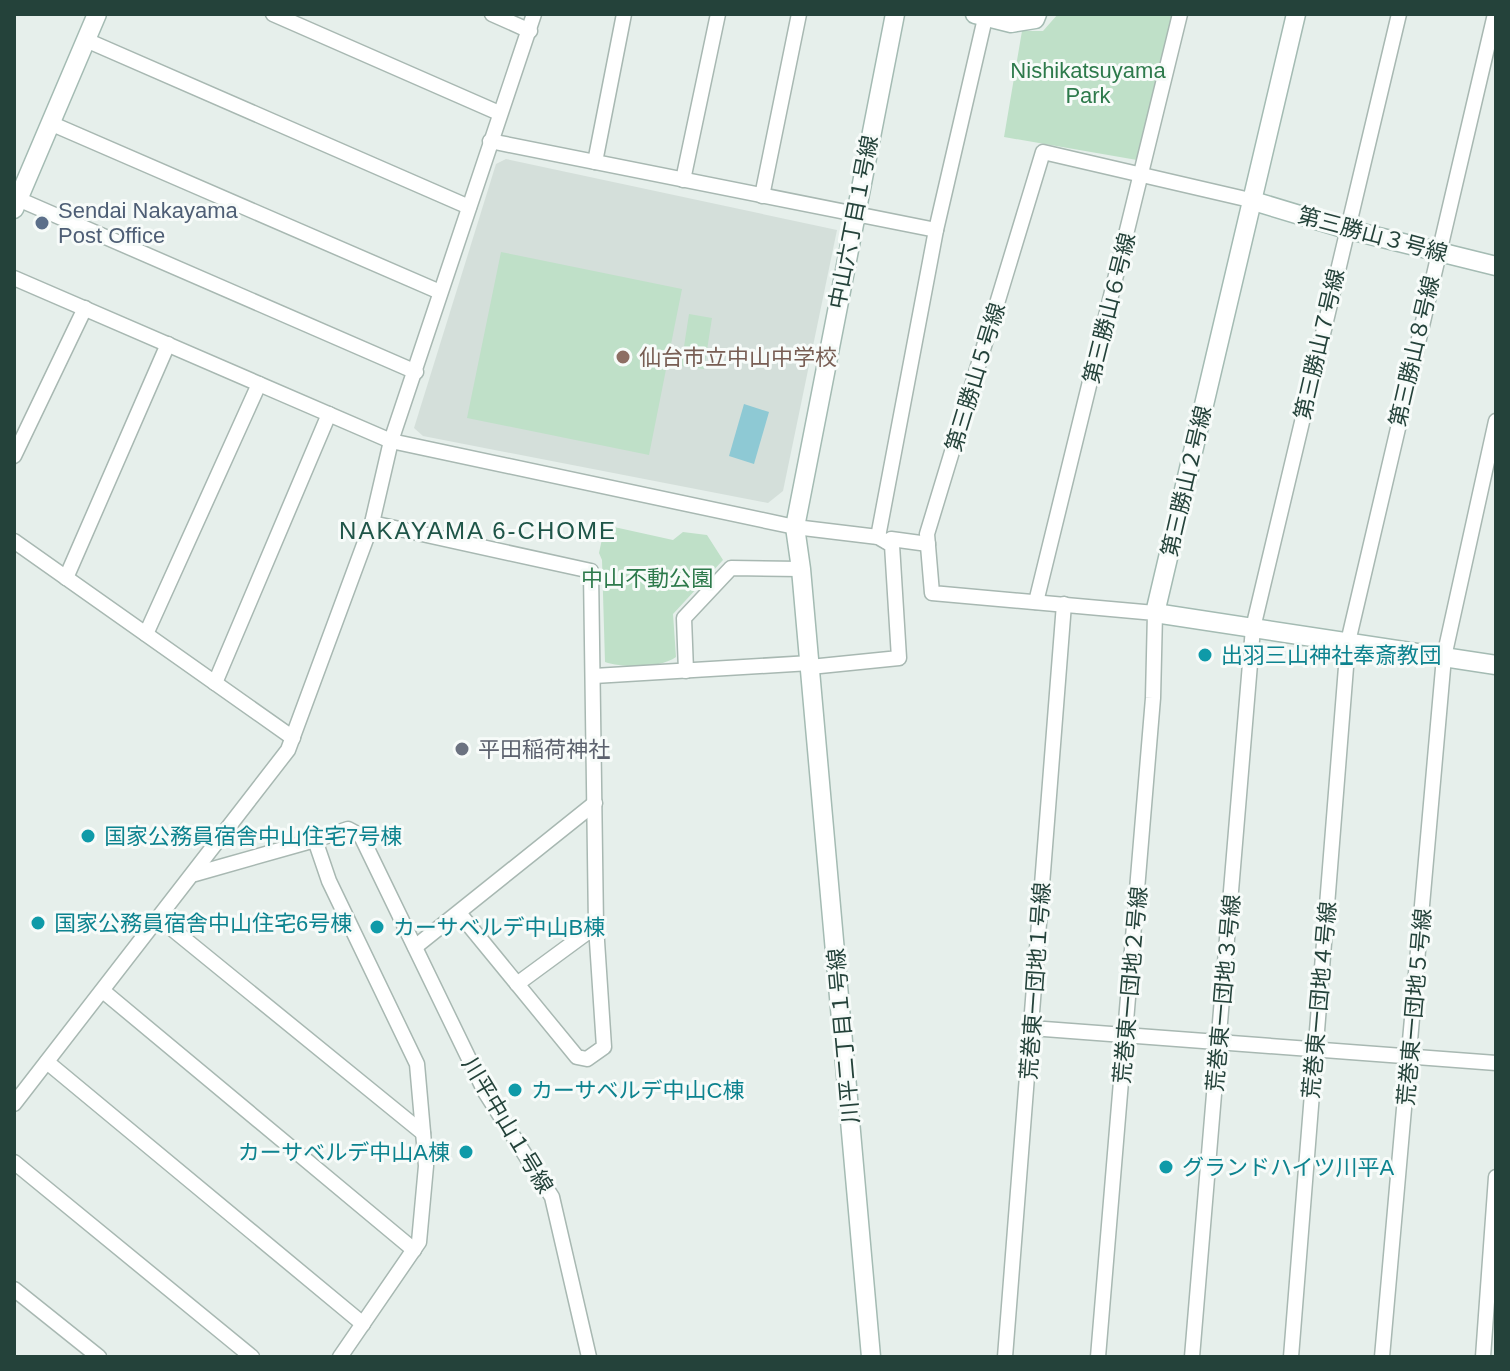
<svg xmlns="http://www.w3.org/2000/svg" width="1510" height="1371" viewBox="0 0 1510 1371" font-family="Helvetica,'Noto Sans JP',sans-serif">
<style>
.built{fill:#d4dfda}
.green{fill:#bfe0c8}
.water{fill:#8ec9d4}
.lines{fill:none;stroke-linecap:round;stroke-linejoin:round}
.street-casing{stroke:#a8b8b2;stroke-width:17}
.secondary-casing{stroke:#a4bbb3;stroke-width:21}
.street{stroke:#fff;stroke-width:14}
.secondary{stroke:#fff;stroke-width:18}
.service-dot{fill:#5c6f8a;stroke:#f7fbf9;stroke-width:3}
.education-dot{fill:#8d6e63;stroke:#f7fbf9;stroke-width:3}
.culture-dot{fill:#0f9aa8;stroke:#f7fbf9;stroke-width:3}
.worship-dot{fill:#6b7280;stroke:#f7fbf9;stroke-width:3}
.labels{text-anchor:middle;stroke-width:6;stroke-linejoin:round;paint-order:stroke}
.park-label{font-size:22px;fill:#2d7a4b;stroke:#f7fbf9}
.service-label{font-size:22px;fill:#4e5e75;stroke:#f7fbf9;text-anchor:start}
.street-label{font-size:22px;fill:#24423a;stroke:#f7fbf9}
.education-label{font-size:22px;fill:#785e54;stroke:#f7fbf9;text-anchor:start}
.culture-label{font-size:22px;fill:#0d838f;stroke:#f7fbf9;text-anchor:start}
.worship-label{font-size:22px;fill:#5b616d;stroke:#f7fbf9;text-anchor:start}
.neighbourhood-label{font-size:24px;letter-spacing:2px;fill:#1f5548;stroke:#f7fbf9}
</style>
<rect width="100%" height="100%" fill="#e6efeb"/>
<!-- built -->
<path class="built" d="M506 159 837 230 783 491 768 503 423 436 414 428 496 164Z"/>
<!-- green -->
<g class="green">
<path d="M1058 14H1176L1140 157 1137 160 1004 137 1022 31H1043Z"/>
<path d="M501 252 682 289 649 455 467 418Z"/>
<path d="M689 314 712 318 704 369 681 366Z"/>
<path d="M605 525 673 540 683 532 707 535 723 560 673 614 676 657C661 668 623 668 605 662L602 560 599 553Z"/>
</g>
<!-- water -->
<path class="water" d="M744 404 769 412 754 464 729 456Z"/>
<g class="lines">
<!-- street casing -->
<g class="street-casing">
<g id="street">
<path d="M273 14 499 113"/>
<path d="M492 14 530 31"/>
<path d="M86 40 469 207"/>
<path d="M50 123 440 292"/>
<path d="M490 141 936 230"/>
<path d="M595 162 624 14"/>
<path d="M683 180 718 14"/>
<path d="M762 196 799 14"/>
<path d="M18 199 416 372"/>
<path d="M14 278 391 441 795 527 878 537 892 545 899 658 810 667"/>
<path d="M14 456 85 308"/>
<path d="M372 523 591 571 596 926 604 1047 587 1059 577 1057 459 913"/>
<path d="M878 537 936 230 986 14"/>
<path d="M14 541 293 738"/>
<path d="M887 542 891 539 928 544"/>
<path d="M66 578 168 344"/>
<path d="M1036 602 1180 14"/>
<path d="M146 634 259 384"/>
<path d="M686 671 684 618 731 568 801 569"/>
<path d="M594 676 810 663"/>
<path d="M215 683 329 414"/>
<path d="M315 840 348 829 361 836 485 1092 552 1197 589 1357"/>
<path d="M195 874 315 840 329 881 417 1064 426 1166 419 1242 340 1357"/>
<path d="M160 919 423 1133"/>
<path d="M415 947 595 803"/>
<path d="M517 984 596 926"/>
<path d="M103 991 414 1250"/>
<path d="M1031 1028 1496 1063"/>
<path d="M47 1062 363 1324"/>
<path d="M14 1104 288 750 372 523 391 441 534 14"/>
<path d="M14 1162 252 1357"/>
<path d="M14 1289 99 1357"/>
<path d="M1005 1357 1064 604"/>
<path d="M1098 1357 1153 698 1155 613 932 593 927 534 1043 152 1250 200"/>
<path d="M1192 1357 1253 628 1399 14"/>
<path d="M1291 1357 1348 642 1495 14"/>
<path d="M1382 1357 1444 657 1496 421"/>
<path d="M1483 1357 1496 1177"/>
</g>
</g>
<!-- secondary casing -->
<g class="secondary-casing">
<g id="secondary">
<path d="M975 14 1011 23 1035 19 1037 14"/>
<path d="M1296 14 1155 613 1496 665"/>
<path d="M1250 200 1346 229 1496 266"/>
<path d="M14 209 97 14"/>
<path d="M871 1357 801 569 795 527 895 14"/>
</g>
</g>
<!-- street -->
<use href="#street" class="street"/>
<!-- secondary -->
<use href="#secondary" class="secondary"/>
</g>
<!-- markers -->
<circle class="service-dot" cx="42" cy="223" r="8"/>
<circle class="education-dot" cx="623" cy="357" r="8"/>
<g class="culture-dot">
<circle cx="1205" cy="655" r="8"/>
<circle cx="88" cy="836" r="8"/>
<circle cx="38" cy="923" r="8"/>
<circle cx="377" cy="927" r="8"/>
<circle cx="515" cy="1090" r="8"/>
<circle cx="466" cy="1152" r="8"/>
<circle cx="1166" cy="1167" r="8"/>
</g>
<circle class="worship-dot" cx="462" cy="749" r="8"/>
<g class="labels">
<!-- park labels -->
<g class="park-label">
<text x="1088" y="78">Nishikatsuyama<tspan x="1088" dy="25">Park</tspan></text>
<text x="647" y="586">中山不動公園</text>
</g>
<!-- service labels -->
<g class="service-label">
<text x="58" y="218">Sendai Nakayama<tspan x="58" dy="25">Post Office</tspan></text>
</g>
<!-- street labels -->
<g class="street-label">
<text transform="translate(853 222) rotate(-79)" y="8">中山六丁目１号線</text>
<text transform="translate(1373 234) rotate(15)" y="8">第三勝山３号線</text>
<text transform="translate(1109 308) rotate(-76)" y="8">第三勝山６号線</text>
<text transform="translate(1319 344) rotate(-77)" y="8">第三勝山７号線</text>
<text transform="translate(1414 351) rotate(-77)" y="8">第三勝山８号線</text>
<text transform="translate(975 377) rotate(-73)" y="8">第三勝山５号線</text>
<text transform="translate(1186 481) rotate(-77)" y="8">第三勝山２号線</text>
<text transform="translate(1035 981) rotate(-86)" y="8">荒巻東一団地１号線</text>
<text transform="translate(1130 985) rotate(-85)" y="8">荒巻東一団地２号線</text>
<text transform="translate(1223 993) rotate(-85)" y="8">荒巻東一団地３号線</text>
<text transform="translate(1319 1000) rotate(-85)" y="8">荒巻東一団地４号線</text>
<text transform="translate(1414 1007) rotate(-85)" y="8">荒巻東一団地５号線</text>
<text transform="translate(843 1036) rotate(-95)" y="8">川平二丁目１号線</text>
<text transform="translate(508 1125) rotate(59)" y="8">川平中山１号線</text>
</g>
<!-- education labels -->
<g class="education-label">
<text x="639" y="365">仙台市立中山中学校</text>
</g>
<!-- culture labels -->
<g class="culture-label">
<text x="1221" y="663">出羽三山神社奉斎教団</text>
<text x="104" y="844">国家公務員宿舎中山住宅7号棟</text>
<text x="54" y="931">国家公務員宿舎中山住宅6号棟</text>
<text x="393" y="935">カーサベルデ中山B棟</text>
<text x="531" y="1098">カーサベルデ中山C棟</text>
<text x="450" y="1160" text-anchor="end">カーサベルデ中山A棟</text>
<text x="1182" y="1175">グランドハイツ川平A</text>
</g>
<!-- worship labels -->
<g class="worship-label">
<text x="478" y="757">平田稲荷神社</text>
</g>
<!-- neighbourhood labels -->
<g class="neighbourhood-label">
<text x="478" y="539">NAKAYAMA 6-CHOME</text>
</g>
</g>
<!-- border -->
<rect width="1510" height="1371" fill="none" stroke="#24423a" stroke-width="32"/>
</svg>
